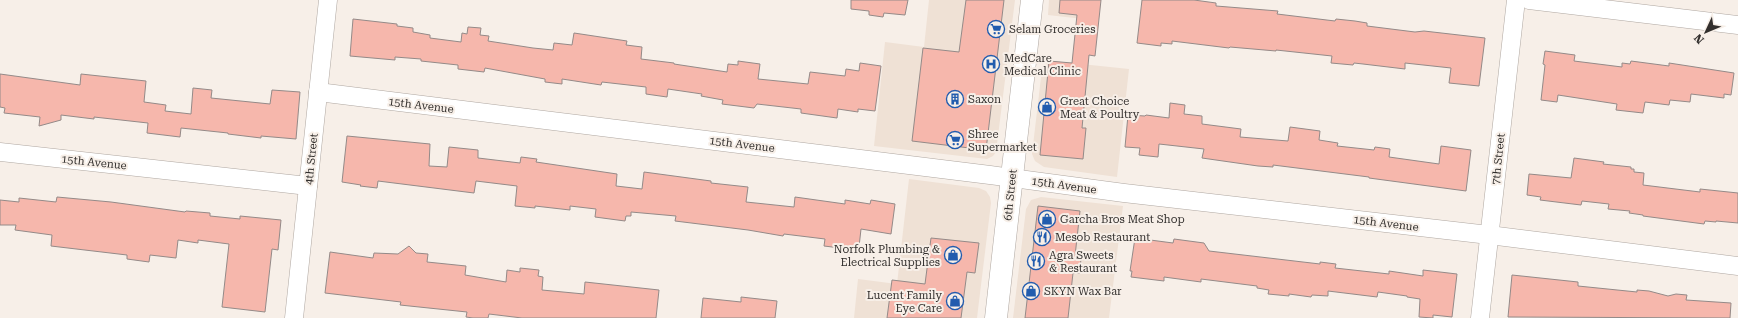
<svg xmlns="http://www.w3.org/2000/svg" width="1738" height="318" viewBox="0 0 1738 318" font-family="'Roboto Serif',serif">
<style>
.built{fill:#efe1d5}
.building{fill:#f6b7ac;stroke:#948a88}
.lines{fill:none;stroke-linecap:round;stroke-linejoin:round}
.minor-casing{stroke:#afa7a1;stroke-width:19}
.tertiary-casing{stroke:#afa7a1;stroke-width:23}
.minor{stroke:#fff;stroke-width:18}
.tertiary{stroke:#fff;stroke-width:22}
.labels{text-anchor:middle;stroke-width:4;stroke-linejoin:round;paint-order:stroke}
.poi-label{font-size:11px;fill:#322f2d;stroke:#f7efe8;text-anchor:start}
.street-label{font-size:11px;fill:#322f2d;stroke:#f7efe8}
</style>
<rect width="100%" height="100%" fill="#f7efe8"/>
<!-- built -->
<g class="built">
<path d="M929 0H1015L996 152 993 156 987 159 874 146 885 42 924 47Z"/>
<path d="M1049 0H1085L1083 19 1048 15Z"/>
<path d="M1043 60 1129 69 1117 177 1044 167 1035 161 1032 154Z"/>
<path d="M909 179 979 188 986 191 990 197 991 203 977 318H854L858 279 897 284Z"/>
<path d="M1041 197 1123 206 1109 318H1013L1026 209 1031 200Z"/>
</g>
<!-- building -->
<g class="building">
<path d="M851 0H908L905 15 884 13 883 17 869 15V11L851 9Z"/>
<path d="M966 0H1004L986 150 912 141 923 48 959 52Z"/>
<path d="M1060 0H1101L1095 56 1089 55 1082 128H1086L1083 159 1040 155 1049 61 1072 63 1077 15 1059 13Z"/>
<path d="M1142 0H1194L1216 3V6L1278 11 1277 14 1335 21 1336 19 1355 21 1367 23V26L1415 32 1424 31 1485 38 1479 86 1449 83 1451 68 1405 63V69L1363 64 1354 63 1353 65 1331 63 1332 56 1276 50V51L1230 47 1229 48 1172 41V44L1161 43V46L1137 43Z"/>
<path d="M353 19 397 24V26L413 28V32L430 35V38L461 42 462 33 467 34 468 27 481 28 480 35 489 36 488 41 533 48 553 50 554 43 572 45 574 33 627 41 626 45 642 47 641 59 674 63V64L727 72 728 64 738 65V61L760 64 758 79 808 84 810 72 845 76 846 69 859 71 860 63 881 66 875 111 858 109V112L838 109 837 118 801 113V109L757 104 754 108 722 104 723 100 701 96 702 94 668 89 667 97 646 94V87L602 82 601 85 562 79V84L545 82V79L485 68 484 72 458 69V65L421 61V59L395 57V60L350 56Z"/>
<path d="M1545 51 1575 55 1574 61 1622 67V63L1630 64 1631 61 1669 66V63L1734 73 1731 95 1724 94V98L1691 94 1690 102 1670 100 1669 105 1645 102 1643 113 1616 110 1617 104 1558 95 1557 102 1541 100 1545 65 1543 64Z"/>
<path d="M0 74 80 85 81 74 146 81 144 102 166 105 165 111 191 114 193 88 212 90 211 98 270 104 272 90 300 92 296 139 261 136V138L228 134V133L181 128 180 137 147 133 148 123 94 117V119L61 115V120L39 126 40 117 4 113 5 108 0 107Z"/>
<path d="M1170 103 1185 105 1184 114 1202 116V124L1241 129 1240 137 1288 141 1290 127 1320 131 1319 140 1338 143 1337 146 1374 150 1375 147 1390 149 1389 157 1439 164 1441 146 1471 150 1466 191 1369 178V177L1273 165V167L1258 166 1202 158 1204 149 1159 144 1158 157 1139 155 1140 148 1125 147 1128 115 1145 116 1146 115 1169 118Z"/>
<path d="M347 136 430 144 429 166 447 167 449 147 478 150V158L520 163 521 157 537 159 536 162 617 174 616 186 642 189 644 172 711 181V183L748 187 746 202 794 207 795 197 845 204V200L870 204 871 200 895 204 891 234 861 229 859 247 849 246V249L824 246 825 239 784 234 783 236 748 230 675 221 676 216 631 212V216H626L625 221 595 217 596 209 570 206V210L535 206V208L515 206 517 186 476 181 474 193 378 181 377 188 360 186 361 185 342 182Z"/>
<path d="M1574 158 1604 162 1603 164 1631 167V169H1634V172L1644 173 1643 185 1700 192V189L1738 193V223L1716 221V222L1705 221 1704 224 1643 216V215L1629 213 1630 211 1608 209 1609 204 1582 201 1581 205 1540 200 1541 197 1527 195 1529 174 1571 178Z"/>
<path d="M57 197 111 202 185 212 186 211 210 213V216L240 219V216L281 220 278 250 272 249 265 312 222 307 229 244 198 240V243L178 240 176 258 150 255 149 262 127 259V255L51 246 52 235 15 230 16 225H0V200L19 202V198L56 202Z"/>
<path d="M1038 206 1080 211 1075 256 1081 257 1080 273H1073L1068 318H1025Z"/>
<path d="M931 238 979 243 975 273 967 272 961 318H887L892 280 925 284Z"/>
<path d="M1135 238 1173 243 1174 239 1204 243 1209 251 1320 264V262L1336 264 1335 268 1389 274V271L1423 276V270L1457 274 1452 317 1433 315V318L1419 317 1420 299 1407 297V296L1378 292 1377 297 1328 291V296L1312 295 1311 297 1289 294V296L1268 294 1269 290 1257 288V286L1201 279V282L1164 277V281L1131 277 1132 271H1130Z"/>
<path d="M409 246 416 253 428 254 427 262 466 266 465 275 506 282 507 270 520 272V268L539 270 538 276 543 277 542 290 584 294 585 282 659 290 656 318H522L489 314 488 318H473L466 317 467 312 400 305 401 302 325 293 330 252 373 258 374 253 398 254Z"/>
<path d="M1512 275 1578 282V286L1637 292V290L1649 291 1668 296 1676 294 1687 295 1686 300 1731 303 1730 318 1508 317Z"/>
<path d="M741 297 777 301 775 318H701L703 298 741 302Z"/>
</g>
<g class="lines">
<!-- minor casing -->
<g class="minor-casing">
<g id="minor">
<path d="M1529 0 1738 25"/>
<path d="M318 92 990 175 1124 193 1489 235 1738 266"/>
<path d="M0 152 308 186"/>
<path d="M294 318 328 0"/>
<path d="M1480 318 1516 0"/>
</g>
</g>
<!-- tertiary casing -->
<g class="tertiary-casing">
<path id="tertiary" d="M996 318 1032 0"/>
</g>
<!-- minor -->
<use href="#minor" class="minor"/>
<!-- tertiary -->
<use href="#tertiary" class="tertiary"/>
</g>
<!-- icons -->
<defs>
<g id="supermarket-ring" transform="scale(0.9)"><circle r="9.5" fill="#f7efe8" stroke="#225cae" stroke-width="1.5"/><path d="M-6-5.5h2.5l.6 2H6L4.5 2H-2.5L-4.4-4H-6ZM-1.5 3.2a1.3 1.3 0 1 0 .1 0ZM3 3.2a1.3 1.3 0 1 0 .1 0Z" fill="#225cae"/></g>
<g id="hospital-ring" transform="scale(0.9)"><circle r="9.5" fill="#f7efe8" stroke="#225cae" stroke-width="1.5"/><path d="M-5-5h3v3.5h4V-5h3V5h-3V1.5h-4V5h-3Z" fill="#225cae"/></g>
<g id="building-ring" transform="scale(0.9)"><circle r="9.5" fill="#f7efe8" stroke="#225cae" stroke-width="1.5"/><path d="M-4-6H4V6H1V3H-1V6H-4ZM-2.5-4.3h1.7v1.8h-1.7ZM.8-4.3h1.7v1.8H.8ZM-2.5-1h1.7V.8h-1.7ZM.8-1h1.7V.8H.8Z" fill="#225cae"/></g>
<g id="shop-ring" transform="scale(0.9)"><circle r="9.5" fill="#f7efe8" stroke="#225cae" stroke-width="1.5"/><path d="M-5-2.5h2.3a2.7 3.5 0 0 1 5.4 0H5L5.5 6h-11ZM-1.5-2.5h3a1.5 2.3 0 0 0-3 0Z" fill="#225cae"/></g>
<g id="restaurant-ring" transform="scale(0.9)"><circle r="9.5" fill="#f7efe8" stroke="#225cae" stroke-width="1.5"/><path d="M-5-6h1v4h1v-4h1v4h1v-4h1v5L-1.5 .5V6h-2V.5L-5-1ZM5-6V6H3V1.5H1.5Q1.5-4 5-6Z" fill="#225cae"/></g>
</defs>
<g fill-rule="evenodd">
<use href="#supermarket-ring" x="996" y="29"/>
<use href="#hospital-ring" x="991" y="64"/>
<use href="#building-ring" x="955" y="99"/>
<use href="#shop-ring" x="1047" y="107"/>
<use href="#supermarket-ring" x="955" y="140"/>
<use href="#shop-ring" x="1047" y="219"/>
<use href="#restaurant-ring" x="1042" y="237"/>
<use href="#shop-ring" x="953" y="255"/>
<use href="#restaurant-ring" x="1036" y="261"/>
<use href="#shop-ring" x="1031" y="291"/>
<use href="#shop-ring" x="955" y="301"/>
</g>
<g class="labels">
<!-- poi labels -->
<g class="poi-label">
<text x="1009" y="33">Selam Groceries</text>
<text x="1004" y="62">MedCare<tspan x="1004" dy="13">Medical Clinic</tspan></text>
<text x="968" y="103">Saxon</text>
<text x="1060" y="105">Great Choice<tspan x="1060" dy="13">Meat &amp; Poultry</tspan></text>
<text x="968" y="138">Shree<tspan x="968" dy="13">Supermarket</tspan></text>
<text x="1060" y="223">Garcha Bros Meat Shop</text>
<text x="1055" y="241">Mesob Restaurant</text>
<text x="940" y="253" text-anchor="end">Norfolk Plumbing &amp;<tspan x="940" dy="13">Electrical Supplies</tspan></text>
<text x="1049" y="259">Agra Sweets<tspan x="1049" dy="13">&amp; Restaurant</tspan></text>
<text x="1044" y="295">SKYN Wax Bar</text>
<text x="942" y="299" text-anchor="end">Lucent Family<tspan x="942" dy="13">Eye Care</tspan></text>
</g>
<!-- street labels -->
<g class="street-label">
<text transform="translate(421 105) rotate(7)" y="4">15th Avenue</text>
<text transform="translate(742 144) rotate(7)" y="4">15th Avenue</text>
<text transform="translate(311 159) rotate(-84)" y="4">4th Street</text>
<text transform="translate(1498 159) rotate(-84)" y="4">7th Street</text>
<text transform="translate(94 162) rotate(6)" y="4">15th Avenue</text>
<text transform="translate(1064 185) rotate(8)" y="4">15th Avenue</text>
<text transform="translate(1010 195) rotate(-84)" y="4">6th Street</text>
<text transform="translate(1386 223) rotate(7)" y="4">15th Avenue</text>
</g>
</g>
<!-- north arrow -->
<g transform="translate(1706 32) rotate(226)" stroke="#f7efe8" stroke-width="3" paint-order="stroke">
<path d="M0-3L7 15L0 10L-7 15Z" fill="#322f2d"/>
<text y="-6" font-size="11" font-weight="bold" text-anchor="middle" fill="#322f2d">N</text>
</g>
</svg>
